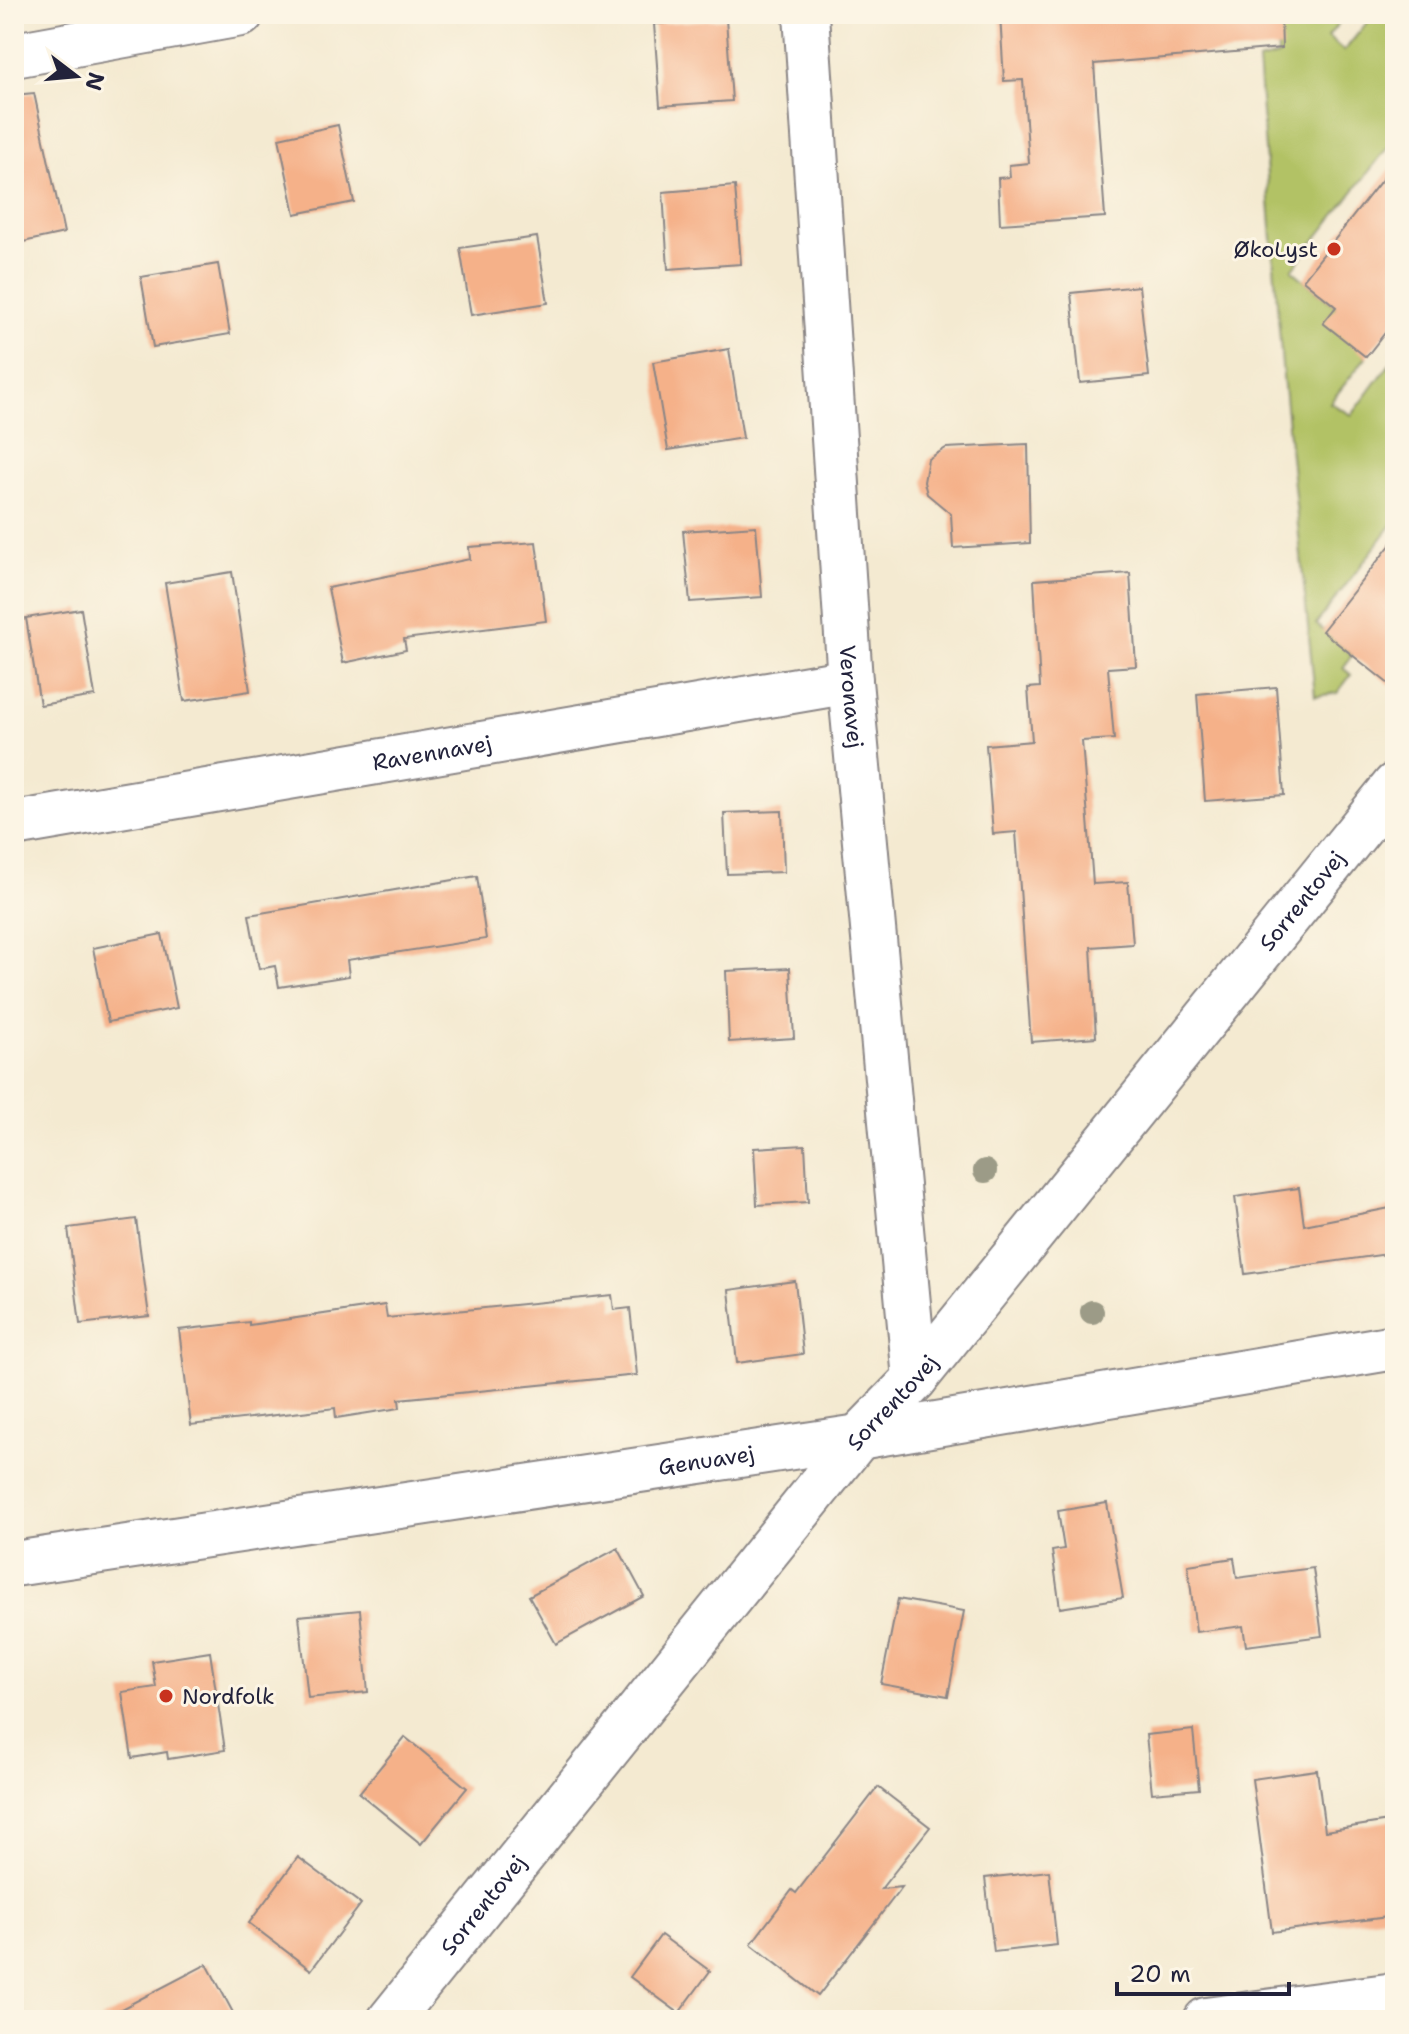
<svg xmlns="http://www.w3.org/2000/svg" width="1409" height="2034" viewBox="0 0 1409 2034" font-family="'Shantell Sans',sans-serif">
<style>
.green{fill:#b2c265;stroke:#6a7250;stroke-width:2}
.building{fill:#f5b189}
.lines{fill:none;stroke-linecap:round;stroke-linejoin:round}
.minor-casing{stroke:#8b8686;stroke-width:48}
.minor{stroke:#fff;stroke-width:44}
.tree{fill:#9c9b87}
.poi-dot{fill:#c8321e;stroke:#fcf5e5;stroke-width:3}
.labels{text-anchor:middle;stroke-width:6;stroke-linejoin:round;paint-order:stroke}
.poi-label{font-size:22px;fill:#22223b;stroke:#fcf5e5;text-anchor:end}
.street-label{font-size:22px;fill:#22223b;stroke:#fcf5e5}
</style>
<rect width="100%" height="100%" fill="#fcf5e5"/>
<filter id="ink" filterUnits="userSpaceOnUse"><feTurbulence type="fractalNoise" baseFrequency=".0125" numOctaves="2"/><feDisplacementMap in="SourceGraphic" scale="16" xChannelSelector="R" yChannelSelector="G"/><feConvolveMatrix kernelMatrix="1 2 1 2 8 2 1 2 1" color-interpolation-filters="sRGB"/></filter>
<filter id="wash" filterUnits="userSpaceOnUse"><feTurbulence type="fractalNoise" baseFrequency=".006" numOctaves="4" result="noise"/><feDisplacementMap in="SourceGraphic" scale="32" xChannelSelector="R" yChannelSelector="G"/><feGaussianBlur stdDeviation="1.8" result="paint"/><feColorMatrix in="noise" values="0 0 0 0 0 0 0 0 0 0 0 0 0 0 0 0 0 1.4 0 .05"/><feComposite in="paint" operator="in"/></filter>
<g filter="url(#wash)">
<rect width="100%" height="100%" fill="#f4ead1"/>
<!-- green -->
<path class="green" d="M1276 14H1340L1343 17 1328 37 1344 51 1374 14H1395V138L1292 270 1336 307 1366 357 1330 403 1352 415 1395 357V521L1316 624 1352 655 1343 668 1351 675 1337 693 1315 696 1282 366 1258 61 1278 56Z"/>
<g id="blocks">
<!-- building -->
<g class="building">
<path d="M1000 14H1281L1282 48 1094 64 1105 217 1000 224 998 178 1010 177 1009 165 1029 163 1023 80 1004 81Z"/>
<path d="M726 19 732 101 660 106 654 24Z"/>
<path d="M34 93 64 233 14 244V95Z"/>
<path d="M338 125 354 202 295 214 279 138Z"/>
<path d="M1395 163V320L1366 357 1323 323 1336 307 1303 280Z"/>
<path d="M735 186 741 264 668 269 663 192Z"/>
<path d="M537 237 548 303 471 315 460 248Z"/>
<path d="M218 264 230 334 153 347 141 277Z"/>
<path d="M1139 286 1149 376 1080 383 1071 293Z"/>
<path d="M729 349 743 438 668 450 653 362Z"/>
<path d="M1028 444 1030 543 953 548 951 514 927 494 924 482 928 459 946 448Z"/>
<path d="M756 526 762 597 690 602 683 531Z"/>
<path d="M1395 539V689L1322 631Z"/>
<path d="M536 542 546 621 404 639 406 650 343 663 328 588 470 559 469 547Z"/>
<path d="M232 572 250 691 184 701 165 583Z"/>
<path d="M1130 573 1136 666 1108 668 1114 739 1082 741 1093 884 1128 882 1133 944 1091 947 1096 1037 1031 1042 1016 832 993 834 986 745 1032 741 1028 688 1040 687 1034 580Z"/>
<path d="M81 609 95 696 40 705 26 618Z"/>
<path d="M1276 687 1284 795 1205 801 1197 694Z"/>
<path d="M782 811 784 872 727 874 724 813Z"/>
<path d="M477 876 486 939 347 960 349 976 279 987 275 966 259 969 249 915Z"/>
<path d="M162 934 177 1008 108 1022 93 948Z"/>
<path d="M790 968 794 1038 729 1042 726 971Z"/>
<path d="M805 1145 808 1202 757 1205 754 1148Z"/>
<path d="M1299 1188 1304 1225 1395 1207V1253L1245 1274 1235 1197Z"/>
<path d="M136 1219 149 1316 80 1324 68 1228Z"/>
<path d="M795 1281 803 1354 737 1363 729 1290Z"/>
<path d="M612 1295 614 1310 630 1308 637 1375 399 1399 400 1408 336 1418 335 1408 191 1425 179 1330 249 1322V1325L385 1305 387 1318Z"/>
<path d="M1107 1503 1123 1598 1060 1608 1052 1551 1064 1549 1058 1511Z"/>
<path d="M618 1548 644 1596 556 1644 529 1596Z"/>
<path d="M1234 1558 1237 1578 1313 1568 1322 1636 1246 1646 1243 1626 1196 1632 1188 1565Z"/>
<path d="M898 1599 964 1611 948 1696 881 1684Z"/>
<path d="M360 1610 368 1692 308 1698 299 1616Z"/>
<path d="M210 1652 225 1750 168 1759 167 1752 132 1758 122 1692 156 1687 152 1661Z"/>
<path d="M1193 1730 1199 1789 1152 1793 1146 1735Z"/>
<path d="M405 1737 467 1788 421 1844 359 1793Z"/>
<path d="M1317 1770 1325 1831 1395 1820V1916L1272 1932 1252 1779Z"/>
<path d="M878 1787 930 1827 881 1889 902 1887 818 1996 751 1944 792 1890 796 1893Z"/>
<path d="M298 1857 361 1904 311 1970 249 1923Z"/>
<path d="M1049 1871 1057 1945 994 1952 985 1878Z"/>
<path d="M661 1935 710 1971 679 2013 630 1977Z"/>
<path d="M207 1964 237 2020H100Z"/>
</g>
</g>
</g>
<g filter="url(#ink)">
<use href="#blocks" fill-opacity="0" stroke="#8b8686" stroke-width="2"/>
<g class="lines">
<!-- minor casing -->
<g class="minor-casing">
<g id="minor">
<path id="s1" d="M806 14 850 681 915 1379"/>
<path d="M14 55 241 14"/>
<path id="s2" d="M14 824 850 681"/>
<path id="s3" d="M14 1564 859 1437 1395 1347"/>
<path id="s4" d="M390 2020 859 1437 915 1379 1395 785"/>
<path d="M1206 2020 1395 1995"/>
</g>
</g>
<!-- minor -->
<use href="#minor" class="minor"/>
</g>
<!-- trees -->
<g class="tree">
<circle cx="985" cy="1171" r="12"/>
<circle cx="1092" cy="1312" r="12"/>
</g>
</g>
<!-- markers -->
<g class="poi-dot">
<circle cx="1334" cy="249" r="8"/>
<circle cx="166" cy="1696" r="8"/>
</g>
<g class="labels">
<!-- poi labels -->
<g class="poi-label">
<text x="1318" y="257">ØkoLyst</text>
<text x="182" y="1704" text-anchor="start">Nordfolk</text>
</g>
<!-- street labels -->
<g class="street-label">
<text dy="8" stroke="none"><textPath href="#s1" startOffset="684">Veronavej</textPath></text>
<text dy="8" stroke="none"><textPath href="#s2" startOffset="424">Ravennavej</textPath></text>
<text dy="8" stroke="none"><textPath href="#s4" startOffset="1444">Sorrentovej</textPath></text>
<text dy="8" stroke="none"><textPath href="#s4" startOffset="796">Sorrentovej</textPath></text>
<text dy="8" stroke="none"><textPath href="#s3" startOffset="700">Genuavej</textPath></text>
<text dy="8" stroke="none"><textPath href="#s4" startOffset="148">Sorrentovej</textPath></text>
</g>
</g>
<!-- margin -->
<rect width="1409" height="2034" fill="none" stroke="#fcf5e5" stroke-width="48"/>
<!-- north arrow -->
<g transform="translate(76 76) rotate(106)" stroke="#fcf5e5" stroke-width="6" paint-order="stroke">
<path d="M0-6L14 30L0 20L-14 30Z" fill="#22223b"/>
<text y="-12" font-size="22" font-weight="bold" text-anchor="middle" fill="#22223b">N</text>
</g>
<!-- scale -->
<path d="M1117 1982v12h172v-12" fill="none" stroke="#22223b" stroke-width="4"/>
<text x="1129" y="1982" font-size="24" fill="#22223b" stroke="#fcf5e5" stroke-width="6" paint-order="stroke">20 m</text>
</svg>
